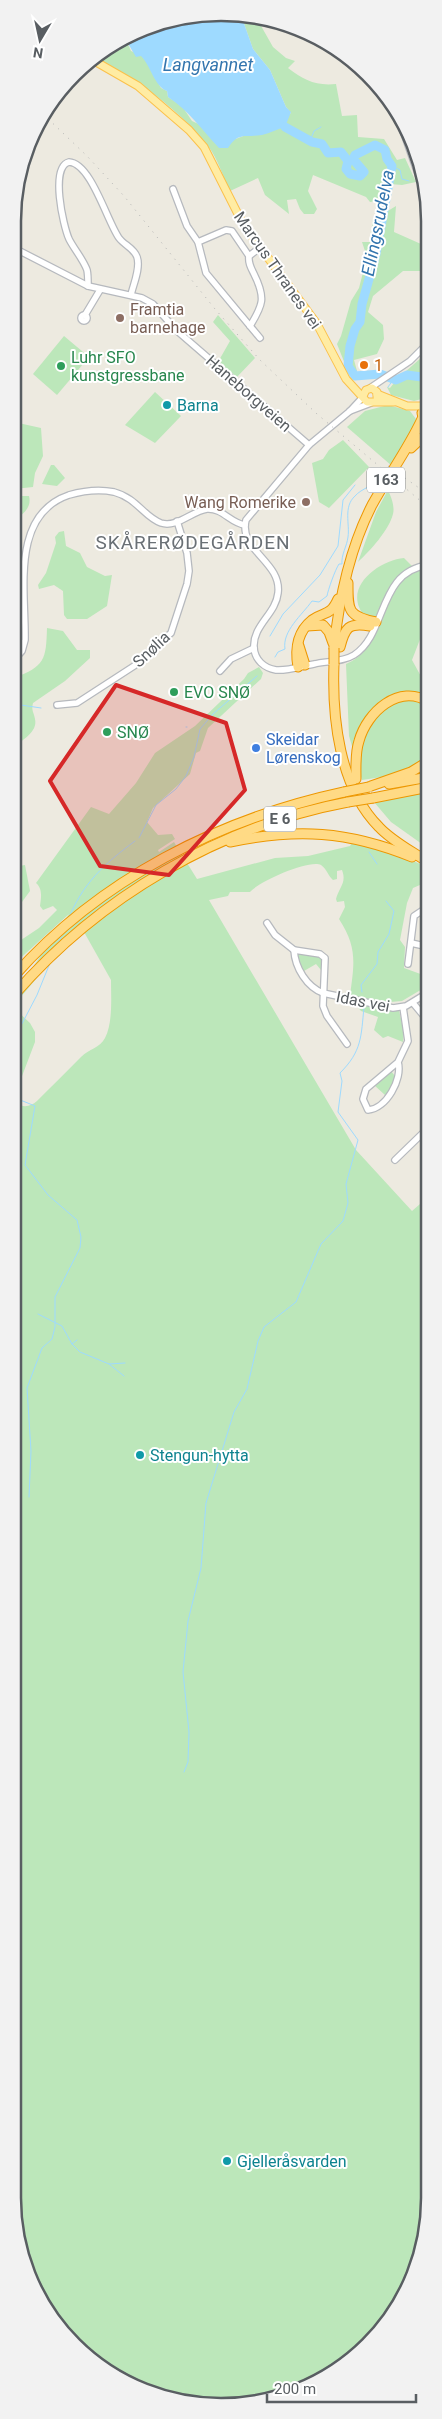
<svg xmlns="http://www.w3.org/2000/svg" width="442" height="2419" viewBox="0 0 442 2419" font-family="Roboto,sans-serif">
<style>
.green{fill:#bce7ba}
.water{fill:#9edaff}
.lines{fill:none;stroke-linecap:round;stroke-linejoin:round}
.stream{stroke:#9edaff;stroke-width:1}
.river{stroke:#9edaff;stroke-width:9}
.minor-casing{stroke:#b6b9be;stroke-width:8}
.major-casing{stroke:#fbc14b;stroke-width:9}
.highway-casing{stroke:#ed9700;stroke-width:11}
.minor{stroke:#fff;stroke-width:5.5}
.major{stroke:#ffeca3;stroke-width:7}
.highway{stroke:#ffda85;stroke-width:9}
.rail{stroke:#b2b3b3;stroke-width:1;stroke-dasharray:1 6;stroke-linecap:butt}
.highway-bridge-casing{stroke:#ed9700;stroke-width:11;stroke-linecap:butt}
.highway-bridge{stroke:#ffda85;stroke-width:9}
.marked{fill:#d62828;fill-opacity:0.2;stroke:#d62828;stroke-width:4;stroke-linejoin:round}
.education-dot{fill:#8d6e63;stroke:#fff;stroke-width:2}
.food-dot{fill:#e8710a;stroke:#fff;stroke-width:2}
.leisure-dot{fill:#2e9e5b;stroke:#fff;stroke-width:2}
.culture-dot{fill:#0f9aa8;stroke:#fff;stroke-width:2}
.shop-dot{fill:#3f7fe0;stroke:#fff;stroke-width:2}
.labels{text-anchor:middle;stroke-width:4;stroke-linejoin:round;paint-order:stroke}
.shield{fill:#fff;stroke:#8b8e91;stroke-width:1}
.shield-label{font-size:15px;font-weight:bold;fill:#595e62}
.street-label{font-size:16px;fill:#595e62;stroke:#fff}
.education-label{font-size:16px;fill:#785e54;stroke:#fff;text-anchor:start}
.leisure-label{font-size:16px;fill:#27864d;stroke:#fff;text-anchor:start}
.food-label{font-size:16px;fill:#c56008;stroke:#fff;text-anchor:start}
.culture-label{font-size:16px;fill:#0d838f;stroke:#fff;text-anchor:start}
.shop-label{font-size:16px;fill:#366cbe;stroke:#fff;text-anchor:start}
.water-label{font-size:18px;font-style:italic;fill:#3375ae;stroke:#fff}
.quarter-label{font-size:19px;letter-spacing:1px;fill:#6a7075;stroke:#fff}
.rim{fill:none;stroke:#595e62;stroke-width:2.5}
</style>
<rect width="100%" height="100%" fill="#edeae0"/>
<!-- green -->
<g class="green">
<path d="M248 14 256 17 273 47 286 58 295 61 288 68C304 80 315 86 336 84L342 116 357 115 358 137 384 139 397 160 405 158 416 182 402 185 390 184V181L385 200 370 202 366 197 313 175 308 191 317 209 314 214H304L300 209 296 199 287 200 289 214 265 195 258 178 230 191C223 177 218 159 208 146 178 108 136 79 94 56L126 40 131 51 141 55 147 62 161 88 167 91 168 97 182 106 192 121 233 140 246 135H261L291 113 286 107 270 70 253 49 241 15Z"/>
<path d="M396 206 394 232 421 244 429 243V271H403L373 296 368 312 383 325 384 339 377 354 354 360 357 371 349 374 337 344 341 336 351 301 359 288 367 257 362 242H370L373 220Z"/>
<path d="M218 315 255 358 237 377 218 362 230 341 213 322Z"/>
<path d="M64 336 89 357 57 395 33 374Z"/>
<path d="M429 350V397L414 401 391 395 387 387 390 388C401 373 416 364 429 350Z"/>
<path d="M155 392 181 416 155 443 125 425Z"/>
<path d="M388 405 410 411 416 419 413 431 392 466 347 427 365 411Z"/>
<path d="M14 422 41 428 43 456 35 473 33 487 14 489Z"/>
<path d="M343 440 369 467 329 508 319 502 312 463 323 459 329 450Z"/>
<path d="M51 465H54L65 478 57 486 42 484Z"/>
<path d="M388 490C391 497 395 506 393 514 389 530 370 551 358 562L376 512Z"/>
<path d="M19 496H29C32 508 23 514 14 521V500Z"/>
<path d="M64 531 66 546 80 553 87 567 105 576 112 575 107 606 87 619H67L64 615 63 591 54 585 39 589 38 585 46 573 56 543 55 537 59 532Z"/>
<path d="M404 558 414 568 421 562H429V627L424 629 412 660 423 680 429 685V770L362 780 349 736 346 664C364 656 369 646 376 630 371 623 362 615 359 607 349 582 382 560 404 558Z"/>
<path d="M47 628 63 631 77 650H90V658L65 681 33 703C31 711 34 712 35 719 38 732 22 740 14 747V678C45 666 46 660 47 628Z"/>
<path d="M259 667 263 673 261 679 208 728 200 751 196 753 190 774 153 808 147 822 158 835 172 834 175 839 158 850 159 852 174 842 197 879 275 858 308 856 350 846 353 841 409 859 429 868V881L413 888 407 903 400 940 405 947 404 968 426 976 429 974V985L402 1001 390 1002 350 996C354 964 358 948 339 919L345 907 344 901 337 902 336 899C339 887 347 883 342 870L337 871V879L333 880C328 876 327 869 321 865 309 859 258 882 250 892H230L228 896 209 900 356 1150 412 1211 428 1197V2225L408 2290 358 2355 288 2396 208 2406 129 2385 73 2345 28 2278 13 2198 14 1008 30 1023 35 1032V1042L19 1084 17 1104C25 1108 31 1106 37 1101 52 1086 67 1071 81 1057 89 1049 100 1048 105 1038 113 1023 111 997 111 980L84 932 42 972 14 1005V995L69 914 14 964V949L21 940 39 928 57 910 53 906 43 910 40 906C41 898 43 889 36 883L91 807 109 814 136 783 155 753 195 726 244 679 248 673Z"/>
<path d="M429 792V849L391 822 374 802Z"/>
<path d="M25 865 30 891 14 913V867Z"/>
<path d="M296 952 322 958 323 970H321L316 964 304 971 298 965Z"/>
<path d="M355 1004 399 1010 404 1033 403 1042 388 1036 383 1038 374 1030 378 1017 361 1011Z"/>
<path d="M391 1071 395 1076 397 1074 394 1087 385 1095 374 1085Z"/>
</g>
<!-- water -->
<path class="water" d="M241 15 253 49 270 70 286 107 291 112 285 127C278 129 270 133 262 135 246 138 239 131 228 148H219C203 131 188 110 168 97L167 91C154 86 151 66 141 56L136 57 126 40 167 20Z"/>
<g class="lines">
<!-- stream -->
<g class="stream">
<path d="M310 141 314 131 321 127"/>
<path d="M392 166 400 170 402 179 409 181"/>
<path d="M388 387 393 380"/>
<path d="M270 636 283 614 320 575 338 546 343 500 355 485"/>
<path d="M275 657 278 652 285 649C282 631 302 615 312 601L319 602 327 596C328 590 335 570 339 564H342C341 555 347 546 348 537 350 524 343 507 355 496 362 488 373 487 380 477"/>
<path d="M14 701 21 705 41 708"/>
<path d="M186 727H187"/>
<path d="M139 838 156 805 176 789 186 776 194 757 200 729 213 714 257 676"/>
<path d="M369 852 377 864"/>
<path d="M68 920C82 884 104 864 135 841"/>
<path d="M57 945 62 935"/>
<path d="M362 992 361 985 377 964 378 952 389 934 394 911 386 901"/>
<path d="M14 1039 37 995 50 963"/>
<path d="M13 1097 35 1106 25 1165 48 1195 77 1220 81 1237 80 1248 55 1297V1327L52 1339 42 1348 27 1388 31 1451 29 1497"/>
<path d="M38 1314 62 1326 72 1344 80 1352 109 1364 125 1363"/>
<path d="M72 1344 77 1340"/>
<path d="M109 1364 124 1376"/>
<path d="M184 1772 188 1762 189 1732 183 1672 188 1621 201 1568 206 1503 234 1412 247 1389 258 1341 264 1327 296 1302 321 1244 343 1221 348 1203 346 1184 358 1140 338 1112 342 1081 340 1073C362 1051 361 1037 364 1007"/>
</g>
<!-- river -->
<path class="river" d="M285 127 312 142 322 144 328 153 341 152 348 161 346 169 350 174 360 176 364 172 353 159 355 155 375 145 385 150 387 159 392 166 376 254 362 304 360 322 355 329 350 346 348 366 355 376 380 374 396 380 407 375 429 378"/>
<!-- minor casing -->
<g class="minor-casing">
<g id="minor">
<path d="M399 119 427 200"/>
<path d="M173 189 187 226 198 242 206 273 260 338"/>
<path d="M198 242 226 230 232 231 249 256 261 247"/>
<path d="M14 248 88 286 142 298 153 304 176 330 309 445"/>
<path d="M249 256C248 263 251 268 254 274 266 298 263 305 250 326"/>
<path d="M88 286C88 281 88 274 87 270 83 259 74 249 69 239 63 225 50 167 69 162 91 163 107 221 119 238 124 245 134 248 137 257 141 268 133 285 131 295"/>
<circle cx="84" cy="318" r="3"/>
<path d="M85 315 100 290"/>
<path d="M370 388 410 361 429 342"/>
<path d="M363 397 350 411 309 445 246 520C238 550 282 562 278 593 276 614 252 626 254 648 255 660 264 668 276 670 288 671 302 666 314 664 327 661 343 662 354 655 388 633 377 571 429 565"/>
<path d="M350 411 371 403"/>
<path d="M14 660 22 651 25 640C26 592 10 515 69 495 83 491 99 489 114 492 137 498 144 517 161 523 177 528 192 511 207 509 223 508 230 523 245 525"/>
<path d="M220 671 231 659 254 648"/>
<path d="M57 705 77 703 134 666 171 633 187 584 189 571 187 553 177 521"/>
<path d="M267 923 275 935 294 950 320 954 325 958 323 1006 327 1016 347 1044"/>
<path d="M411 943 429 947"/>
<path d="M294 950C295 968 307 987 323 993L393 1008 406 1006 429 992"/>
<path d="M408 964 414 916 423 910 429 912"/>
<path d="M413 1003 423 1015 429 1018"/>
<path d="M398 1062 366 1089 363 1099 368 1110C386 1109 403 1079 398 1062L408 1041 403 1007"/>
<path d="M395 1160 428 1128"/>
</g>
</g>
<!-- major casing -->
<g class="major-casing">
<g id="major">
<path d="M91 59 138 86 189 130 204 147 243 224 317 324 346 379 367 402H394"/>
<path d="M377 394 407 406H426"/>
<path d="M363 396 366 390 372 388 377 392V397"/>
</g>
</g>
<!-- highway casing -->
<g class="highway-casing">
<g id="highway">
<path d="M425 424 422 413 429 404"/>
<path d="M411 448 429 431"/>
<path d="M348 583C348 610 347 616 376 622"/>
<path d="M307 626 323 625 329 632 333 643"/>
<path d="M299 646 305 665"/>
<path d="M340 647C345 628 348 622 370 626"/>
<path d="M334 648C339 598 349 550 372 505 388 476 408 449 422 419"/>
<path d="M334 664C332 717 339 787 379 827 393 842 412 851 429 863"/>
<path d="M298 667C295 650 297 632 312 620 324 611 330 617 338 599"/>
<path d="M356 779C356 766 355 753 359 741 367 712 399 683 429 702"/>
<path d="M389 784 429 777"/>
<path d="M371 786 411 772 429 761"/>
<path d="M373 798 429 787"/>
<path d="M230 842C297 828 348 831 412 857"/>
<path d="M14 976C100 879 219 819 344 792"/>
<path d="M14 995C99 897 220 826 348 802"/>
</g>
</g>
<!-- minor -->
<use href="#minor" class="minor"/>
<!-- major -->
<use href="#major" class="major"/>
<!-- highway -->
<use href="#highway" class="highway"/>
<!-- rail -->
<g class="rail">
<path d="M43 114 87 156 124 196 215 309 260 360 317 414 429 508"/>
<path d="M388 466 429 495"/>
</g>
<!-- highway-bridge casing -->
<g class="highway-bridge-casing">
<g id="highway-bridge">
<path d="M334 664V648"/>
<path d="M344 792 369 787"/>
<path d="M348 802 373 798"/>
</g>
</g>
<!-- highway-bridge -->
<use href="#highway-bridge" class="highway-bridge"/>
</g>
<!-- marked area -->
<path class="marked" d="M116 685 226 723 245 790 169 875 100 866 50 781Z"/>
<!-- markers -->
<g class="education-dot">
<circle cx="120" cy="318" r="5"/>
<circle cx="306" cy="502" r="5"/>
</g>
<circle class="food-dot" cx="364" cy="365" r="5"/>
<g class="leisure-dot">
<circle cx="61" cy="366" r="5"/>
<circle cx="174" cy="692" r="5"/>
<circle cx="107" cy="732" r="5"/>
</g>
<g class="culture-dot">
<circle cx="167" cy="405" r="5"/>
<circle cx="140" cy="1455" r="5"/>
<circle cx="227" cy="2161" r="5"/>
</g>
<circle class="shop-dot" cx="256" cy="748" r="5"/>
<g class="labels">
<!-- shield labels -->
<g class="shield">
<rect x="367" y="467.5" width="38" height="25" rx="4"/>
<rect x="264" y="806.5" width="32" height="25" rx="4"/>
</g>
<g class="shield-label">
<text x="386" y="485">163</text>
<text x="280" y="824">E 6</text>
</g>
<!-- street labels -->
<g class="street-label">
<text transform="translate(278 270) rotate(55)" y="6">Marcus Thranes vei</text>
<text transform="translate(249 393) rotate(41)" y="6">Haneborgveien</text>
<text transform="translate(151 649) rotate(-43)" y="6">Snølia</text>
<text transform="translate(363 1001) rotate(11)" y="6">Idas vei</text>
</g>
<!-- education labels -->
<g class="education-label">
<text x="130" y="315">Framtia<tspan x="130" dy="18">barnehage</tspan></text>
<text x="296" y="508" text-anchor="end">Wang Romerike</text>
</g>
<!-- leisure labels -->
<g class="leisure-label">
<text x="71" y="363">Luhr SFO<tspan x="71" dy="18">kunstgressbane</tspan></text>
<text x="184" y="698">EVO SNØ</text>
<text x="117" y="738">SNØ</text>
</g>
<!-- food labels -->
<g class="food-label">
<text x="374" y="371">1</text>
</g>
<!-- culture labels -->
<g class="culture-label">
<text x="177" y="411">Barna</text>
<text x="150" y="1461">Stengun-hytta</text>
<text x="237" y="2167">Gjelleråsvarden</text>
</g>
<!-- shop labels -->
<g class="shop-label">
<text x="266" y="745">Skeidar<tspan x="266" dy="18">Lørenskog</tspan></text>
</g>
<!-- water labels -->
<g class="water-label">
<text x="208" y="71">Langvannet</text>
<text transform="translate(378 223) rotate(-79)" y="6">Ellingsrudelva</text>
</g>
<!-- quarter labels -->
<g class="quarter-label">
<text x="193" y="549">SKÅRERØDEGÅRDEN</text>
</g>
</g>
<!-- crop -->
<path d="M0 0H442V2419H0ZM221 21H221A200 200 0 0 1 421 221V2198A200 200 0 0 1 221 2398H221A200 200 0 0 1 21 2198V221A200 200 0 0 1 221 21Z" fill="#f2f2f2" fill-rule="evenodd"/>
<path class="rim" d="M221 21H221A200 200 0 0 1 421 221V2198A200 200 0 0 1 221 2398H221A200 200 0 0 1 21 2198V221A200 200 0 0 1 221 21Z"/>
<!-- north arrow -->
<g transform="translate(40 40) rotate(189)" stroke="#ffffff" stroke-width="4" paint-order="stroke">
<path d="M0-4L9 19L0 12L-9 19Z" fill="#595e62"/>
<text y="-8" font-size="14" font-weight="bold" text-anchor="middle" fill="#595e62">N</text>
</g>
<!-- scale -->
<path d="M267 2394v8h149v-8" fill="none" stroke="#595e62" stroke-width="2.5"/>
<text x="274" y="2394" font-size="15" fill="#595e62" stroke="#ffffff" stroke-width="4" paint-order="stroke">200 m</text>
</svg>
